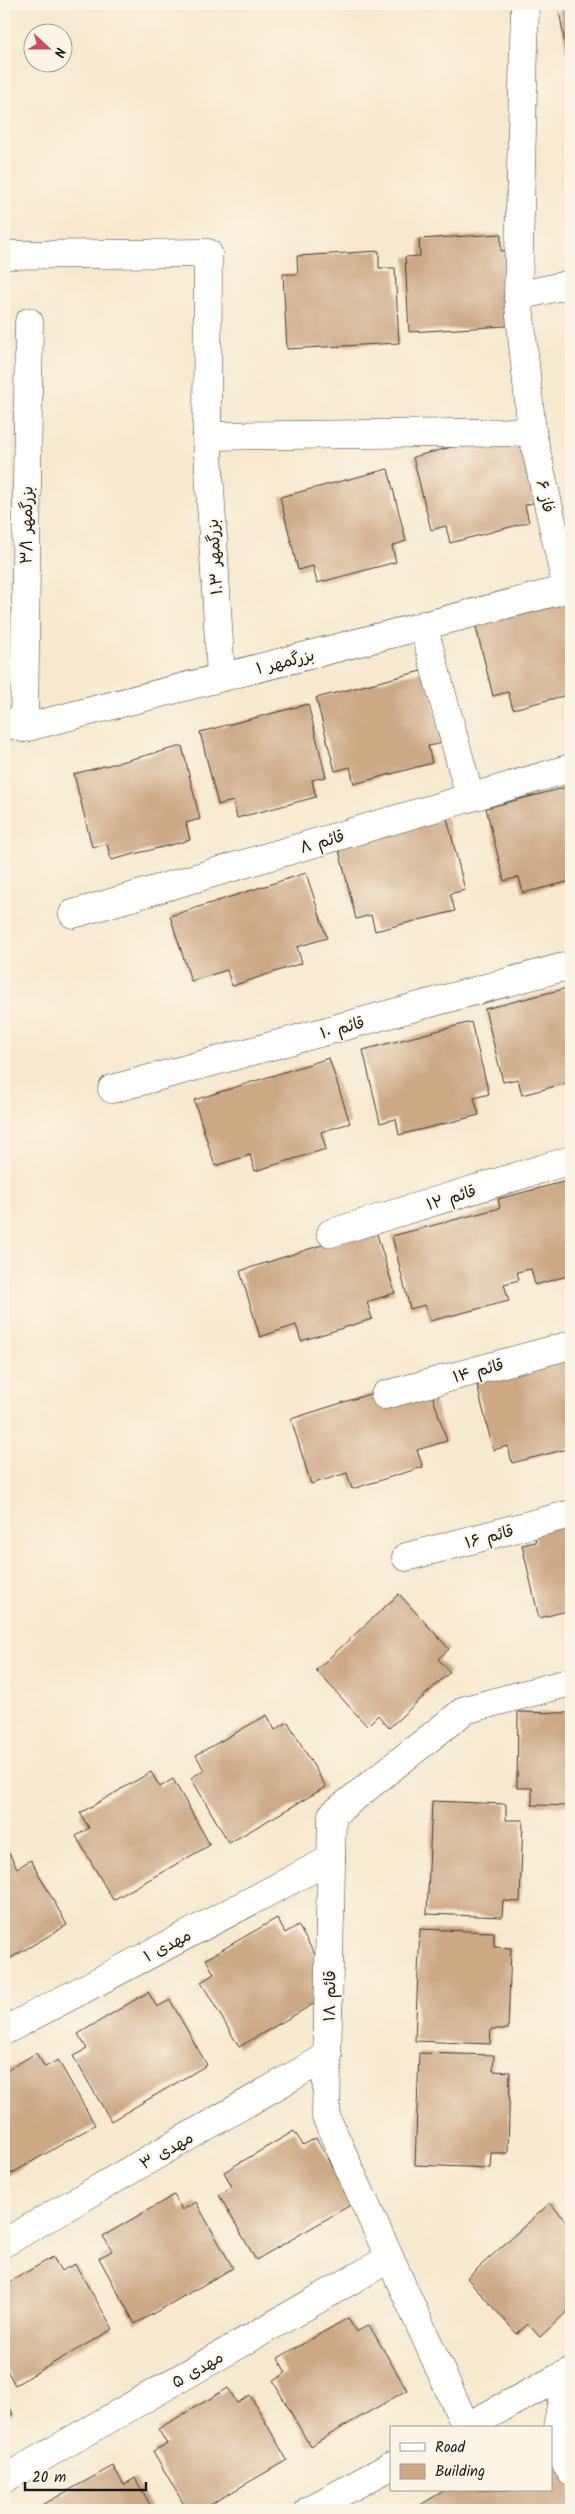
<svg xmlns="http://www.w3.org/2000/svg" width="575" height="2514" viewBox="0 0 575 2514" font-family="Kalam,'Playpen Sans Arabic',sans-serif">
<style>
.building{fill:#cca885}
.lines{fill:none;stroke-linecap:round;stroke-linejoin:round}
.minor-casing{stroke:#3d3b37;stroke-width:29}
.minor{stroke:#fff;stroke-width:28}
.labels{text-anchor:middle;stroke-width:4;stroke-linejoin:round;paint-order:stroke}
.street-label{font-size:16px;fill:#1c1c1c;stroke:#fcf5e5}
</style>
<rect width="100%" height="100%" fill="#fcf5e5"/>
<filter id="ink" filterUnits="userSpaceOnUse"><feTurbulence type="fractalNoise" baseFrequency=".02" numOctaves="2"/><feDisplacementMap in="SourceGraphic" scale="10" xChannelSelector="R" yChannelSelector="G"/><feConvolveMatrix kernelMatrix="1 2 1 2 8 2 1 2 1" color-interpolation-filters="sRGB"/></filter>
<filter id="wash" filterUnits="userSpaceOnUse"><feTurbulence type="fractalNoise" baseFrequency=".0096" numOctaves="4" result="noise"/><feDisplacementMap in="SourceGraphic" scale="20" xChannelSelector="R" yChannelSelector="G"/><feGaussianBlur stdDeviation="1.12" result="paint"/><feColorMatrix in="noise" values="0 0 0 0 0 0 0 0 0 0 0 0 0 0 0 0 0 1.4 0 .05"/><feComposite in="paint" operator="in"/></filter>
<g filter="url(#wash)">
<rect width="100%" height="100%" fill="#f6e9cf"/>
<g id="blocks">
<!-- building -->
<g class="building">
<path d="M558 4H571V74H570Z"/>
<path d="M501 234V251L517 250 521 325 409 332 405 257 420 256 419 239Z"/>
<path d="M379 251V268H395L399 343 287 349 283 274H298L297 256Z"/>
<path d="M521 429 539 501 525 505 529 522 450 543 446 526 431 530 413 457Z"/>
<path d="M388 469 406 541 392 546 396 562 317 583 313 566 298 570 280 497Z"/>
<path d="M571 598V694L513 709 508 692 493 696 475 623Z"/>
<path d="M425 670 443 743 428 746 432 763 354 784 350 767 335 771 316 698Z"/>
<path d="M308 704 326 777 312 780 316 797 237 818 233 801 218 805 200 732Z"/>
<path d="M182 746 200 819 186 823 190 840 111 860 107 844 92 847 74 774Z"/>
<path d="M571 786V881L523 893 519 877 504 881 486 808Z"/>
<path d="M447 818 465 890 450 894 455 911 375 931 371 915 356 919 338 846Z"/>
<path d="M306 873 327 938 297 947 302 963 232 986 227 970 191 981 170 916Z"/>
<path d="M571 987V1082L522 1095 518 1079 503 1082 485 1009Z"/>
<path d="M471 1022 489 1094 474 1098 479 1115 399 1135 396 1119 380 1123 363 1050Z"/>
<path d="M329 1058 350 1123 321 1132 326 1149 255 1171 250 1155 215 1166 194 1100Z"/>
<path d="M571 1180V1275L535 1285 531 1269 517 1272 519 1280 504 1284 509 1301 430 1321 425 1305 410 1309 392 1236 500 1208 498 1199Z"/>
<path d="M375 1228 395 1293 367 1302 372 1319 301 1341 296 1325 260 1337 240 1271Z"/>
<path d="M571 1353V1448L512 1463 508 1446 493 1450 475 1377Z"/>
<path d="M426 1376 447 1441 417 1450 423 1467 352 1489 347 1473 311 1484 291 1419Z"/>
<path d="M571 1515V1610L539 1618 522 1545 536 1542 532 1525Z"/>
<path d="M399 1594 449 1649 438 1659 450 1672 389 1728 378 1715 367 1726 316 1670Z"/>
<path d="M518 1712 571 1713V1806L532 1805V1788H517Z"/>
<path d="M267 1715 275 1730 288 1722 326 1787 229 1843 191 1778 204 1770 196 1755Z"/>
<path d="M151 1772 160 1787 173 1779 210 1845 113 1900 76 1836 89 1828 80 1813Z"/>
<path d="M432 1801 506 1804V1820H523L520 1902 503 1901 502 1917 427 1914Z"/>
<path d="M9 1853 17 1868 31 1860 67 1925 4 1962V1856Z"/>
<path d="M277 1918 285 1933 298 1925 336 1991 239 2047 201 1982 214 1974 206 1959Z"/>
<path d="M420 1929 494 1932V1947L511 1948 508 2029H491L490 2044 415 2041Z"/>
<path d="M148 1992 157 2007 170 2000 207 2065 111 2121 73 2056 87 2049 78 2034Z"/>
<path d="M36 2053 45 2067 58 2060 95 2125 4 2178V2072Z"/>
<path d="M419 2053 494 2055 493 2071 510 2072 508 2153H491L490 2168 415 2165Z"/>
<path d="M294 2131 303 2145 316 2138 354 2203 256 2260 219 2195 232 2187 224 2172Z"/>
<path d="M174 2195 182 2210 196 2202 233 2268 135 2324 99 2258 112 2251 103 2236Z"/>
<path d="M550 2203 571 2226V2308L540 2337 528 2324 517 2334 467 2278Z"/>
<path d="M53 2257 61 2271 75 2264 113 2329 15 2385 4 2365V2285Z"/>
<path d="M348 2318 356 2332 369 2325 407 2390 310 2446 273 2381 286 2373 278 2358Z"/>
<path d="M228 2388 237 2403 250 2395 287 2460 201 2510H187L153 2451 167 2444 158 2429Z"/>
<path d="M4 2396 13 2414 4 2419Z"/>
<path d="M551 2455 571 2467V2510H419L417 2507 445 2490H551Z"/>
<path d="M113 2466 124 2485 135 2478 153 2510H33Z"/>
</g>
</g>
</g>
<g filter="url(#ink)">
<use href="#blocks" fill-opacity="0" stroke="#3d3b37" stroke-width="1"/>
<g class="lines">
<!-- minor casing -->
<g class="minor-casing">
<g id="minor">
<path d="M525 4 518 296 532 432 567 589"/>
<path d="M4 255 208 253 207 436 221 677"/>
<path d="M518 296 571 284"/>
<path d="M207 436 532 432"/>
<path d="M423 625 470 797"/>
<path d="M4 722 24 728 571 588"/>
<path d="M24 728 29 322"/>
<path d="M73 914 571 768"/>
<path d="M112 1089 571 965"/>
<path d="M331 1233 571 1160"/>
<path d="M385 1395 571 1345"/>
<path d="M406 1557 571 1514"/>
<path d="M4 2031 331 1859"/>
<path d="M4 2243 328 2056"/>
<path d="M571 2382C556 2407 552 2447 571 2472"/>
<path d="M466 2427 326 2117 332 1815 465 1710 571 1682"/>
<path d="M464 2428 571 2371"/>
<path d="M4 2479 390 2258"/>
<path d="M309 2510 391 2466"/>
</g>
</g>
<!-- minor -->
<use href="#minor" class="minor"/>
</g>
</g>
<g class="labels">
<!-- street labels -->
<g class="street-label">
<text transform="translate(546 496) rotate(77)" y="6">فاز ۶</text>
<text transform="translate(26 525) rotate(-89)" y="6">بزرگمهر ۳/۱</text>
<text transform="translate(214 557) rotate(-93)" y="6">بزرگمهر ۱.۳</text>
<text transform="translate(285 661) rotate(-14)" y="6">بزرگمهر ۱</text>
<text transform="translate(322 841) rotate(-16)" y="6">قائم ۸</text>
<text transform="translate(342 1027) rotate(-15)" y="6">قائم ۱۰</text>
<text transform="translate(451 1197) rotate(-17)" y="6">قائم ۱۲</text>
<text transform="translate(478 1370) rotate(-15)" y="6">قائم ۱۴</text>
<text transform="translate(489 1536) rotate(-15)" y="6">قائم ۱۶</text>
<text transform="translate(167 1945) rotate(-28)" y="6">مهدی ۱</text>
<text transform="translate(329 1996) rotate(-89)" y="6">قائم ۱۸</text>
<text transform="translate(166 2150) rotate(-30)" y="6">مهدی ۳</text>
<text transform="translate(197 2369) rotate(-30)" y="6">مهدی ۵</text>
</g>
</g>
<!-- margin -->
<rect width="575" height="2514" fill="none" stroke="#fcf5e5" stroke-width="20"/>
<!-- legend -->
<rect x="390" y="2426" width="162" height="65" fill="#fcf5e5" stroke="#a29e95"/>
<rect x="400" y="2443" width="25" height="8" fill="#ffffff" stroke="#a29e95"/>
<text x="435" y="2452" font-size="15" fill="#1c1c1c">Road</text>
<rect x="400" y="2464" width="25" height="15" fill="#cca885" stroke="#a29e95"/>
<text x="435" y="2476" font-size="15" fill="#1c1c1c">Building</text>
<!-- north arrow -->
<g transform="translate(48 48) rotate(111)"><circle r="24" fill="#fcf5e5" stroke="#a29e95"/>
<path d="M0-4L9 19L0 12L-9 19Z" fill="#d1495b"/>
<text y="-8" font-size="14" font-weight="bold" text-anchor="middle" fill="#1c1c1c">N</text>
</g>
<!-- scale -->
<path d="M25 2482v8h121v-8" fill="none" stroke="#1c1c1c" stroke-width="2.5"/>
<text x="32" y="2482" font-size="15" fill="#1c1c1c" stroke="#fcf5e5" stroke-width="4" paint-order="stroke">20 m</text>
</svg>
